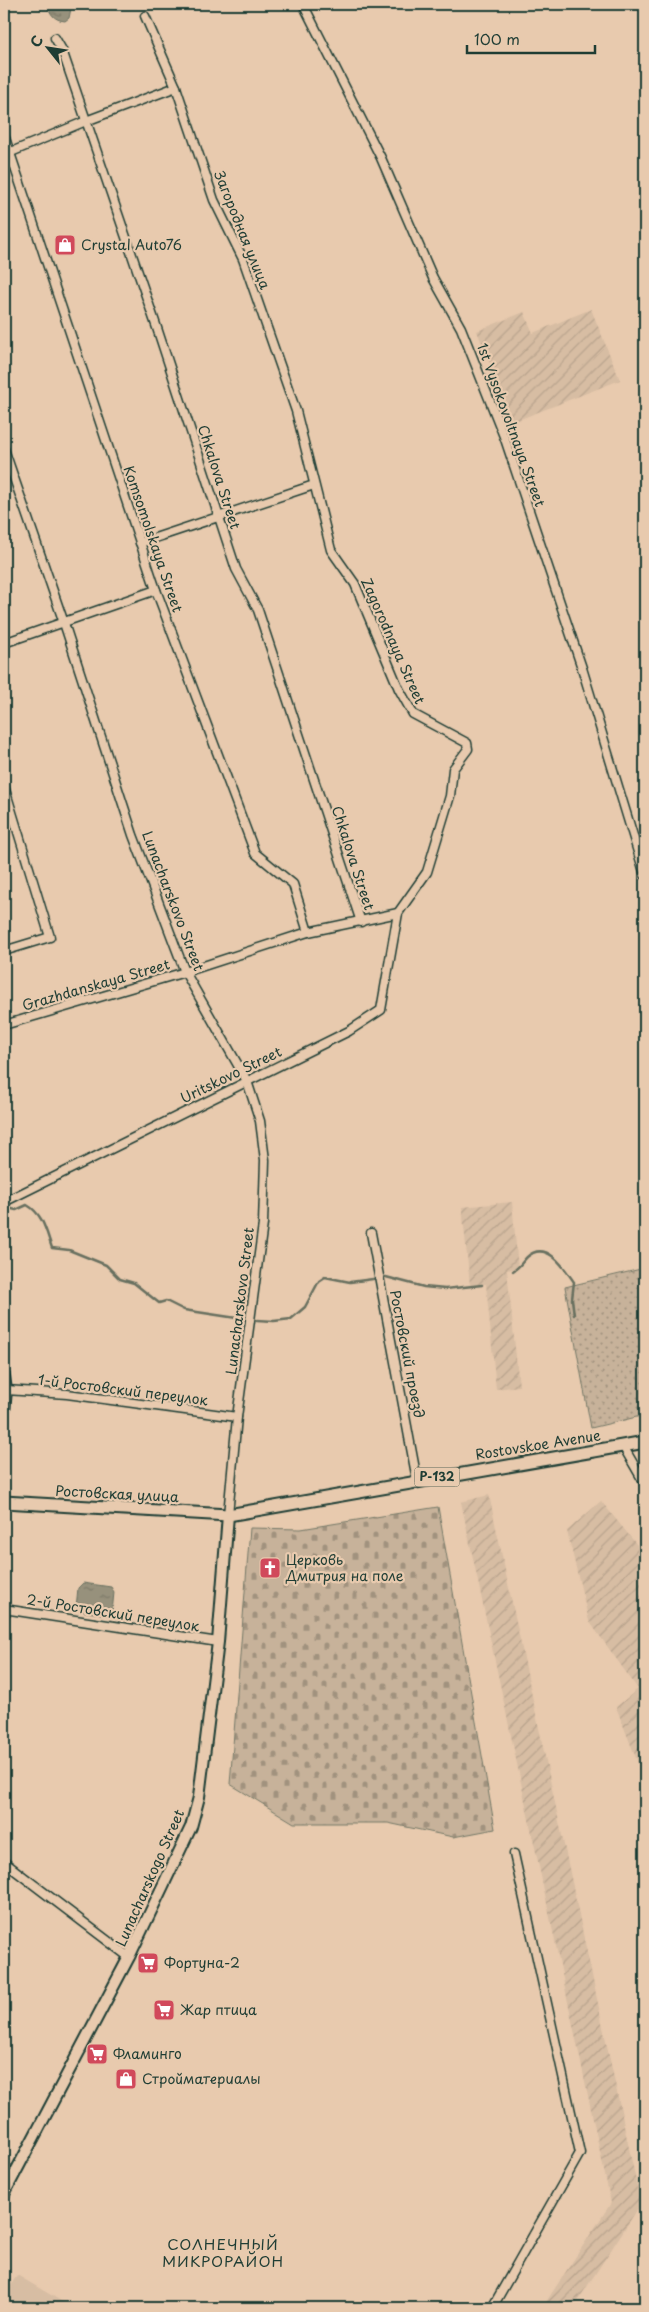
<svg xmlns="http://www.w3.org/2000/svg" width="649" height="2312" viewBox="0 0 649 2312" font-family="'Playpen Sans',sans-serif">
<style>
.built{fill:#d7bda3}
.industrial{fill:url(#industrial-furrows)}
.cemetery{fill:url(#cemetery-stones);stroke:#737867}
.garden{fill:url(#garden-dots);stroke:#737867}
.water{fill:url(#water-ripples);stroke:#676f5f}
.lines{fill:none;stroke-linecap:round;stroke-linejoin:round}
.stream{stroke:#676f5f;stroke-width:2.5}
.street-casing{stroke:#1f3d34;stroke-width:11}
.secondary-casing{stroke:#1f3d34;stroke-width:14}
.primary-casing{stroke:#1f3d34;stroke-width:15}
.street{stroke:#e8caae;stroke-width:8}
.secondary{stroke:#e8caae;stroke-width:10}
.primary{stroke:#e8caae;stroke-width:11}
.labels{text-anchor:middle;stroke-width:4.5;stroke-linejoin:round;paint-order:stroke}
.shield{fill:#e8caae;stroke:#5b6759;stroke-width:1}
.shield-label{font-size:12px;font-weight:bold;fill:#1f3d34}
.street-label{font-size:14px;fill:#1f3d34;stroke:#e8caae}
.poi-label{font-size:14px;fill:#1f3d34;stroke:#e8caae;text-anchor:start}
.neighbourhood-label{font-size:15px;letter-spacing:1px;fill:#1f3d34;stroke:#e8caae}
</style>
<defs>
<pattern id="industrial-furrows" width="10" height="10" patternUnits="userSpaceOnUse" patternTransform="scale(1.25)"><rect width="10" height="10" fill="#d7bda3"/><path d="M-1 1l2-2M0 10L10 0M9 11l2-2" fill="none" stroke="#b8a38d"/></pattern>
<pattern id="cemetery-stones" width="16" height="16" patternUnits="userSpaceOnUse" patternTransform="scale(1.25)"><rect width="16" height="16" fill="#c7b29a"/><path d="M2 7V4a2 2 0 0 1 4 0v3zM10 15v-3a2 2 0 0 1 4 0v3z" fill="#a1927e"/></pattern>
<pattern id="garden-dots" width="8" height="8" patternUnits="userSpaceOnUse" patternTransform="scale(1.25)"><rect width="8" height="8" fill="#c7b29a"/><path d="M2 2h.1M6 6h.1" fill="none" stroke="#a1927e" stroke-width="1.8" stroke-linecap="round"/></pattern>
<pattern id="water-ripples" width="26" height="14" patternUnits="userSpaceOnUse" patternTransform="scale(1.25)"><rect width="26" height="14" fill="#97917c"/><path d="M2 4q2-2 4 0t4 0M15 11q2-2 4 0t4 0" fill="none" stroke="#7b7866"/></pattern>
</defs>
<rect width="100%" height="100%" fill="#e8caae"/>
<filter id="ink" filterUnits="userSpaceOnUse"><feTurbulence type="fractalNoise" baseFrequency=".02" numOctaves="2"/><feDisplacementMap in="SourceGraphic" scale="10" xChannelSelector="R" yChannelSelector="G"/><feConvolveMatrix kernelMatrix="1 2 1 2 8 2 1 2 1" color-interpolation-filters="sRGB"/></filter>
<g filter="url(#ink)">
<!-- built -->
<path class="built" d="M17 2275 73 2308H4V2297Z"/>
<!-- industrial -->
<g class="industrial">
<path d="M591 309 620 380 513 422 477 331 524 312 533 333Z"/>
<path d="M512 1202 518 1268 507 1270 519 1386 496 1389 486 1284 470 1285 462 1207Z"/>
<path d="M489 1495 641 2204 573 2308H542L611 2203 461 1502Z"/>
<path d="M601 1501 642 1551 645 1550V1781L616 1707 638 1689 589 1621 567 1531Z"/>
</g>
<!-- cemetery -->
<path class="cemetery" d="M438 1507 495 1829 453 1837 388 1823H294L230 1784 250 1528 301 1529Z"/>
<!-- garden -->
<path class="garden" d="M645 1268V1415L591 1428 565 1287Z"/>
<!-- water -->
<g class="water">
<path d="M47 4H72L69 18 65 21C54 20 50 14 47 4Z"/>
<path d="M83 1583 111 1587 114 1592 112 1613 109 1615 79 1611 76 1608 78 1588Z"/>
</g>
<g class="lines">
<!-- stream -->
<g class="stream">
<path d="M8 1208 16 1210 27 1205C43 1214 46 1231 52 1248L69 1250 106 1265 120 1279 134 1283 159 1303 166 1301 184 1310 243 1319"/>
<path d="M513 1271C520 1267 522 1262 527 1257 547 1239 565 1269 574 1282L572 1299 574 1315"/>
<path d="M386 1277 424 1287 445 1289 482 1285"/>
<path d="M257 1320 274 1321 291 1319 305 1307 319 1281 325 1277 350 1282 373 1279"/>
<path d="M4 2269 5 2266"/>
</g>
<!-- street casing -->
<g class="street-casing">
<g id="street">
<path d="M303 4 381 158 433 278 461 328 505 439 582 668 645 875"/>
<path d="M55 38 62 50 157 328 236 569 258 610 361 922"/>
<path d="M4 135 156 590 255 853 293 884 308 932"/>
<path d="M4 155 86 121 176 87"/>
<path d="M4 449 64 623 133 835 185 972 247 1081 260 1121 265 1160 263 1224 237 1417 228 1515"/>
<path d="M140 543 314 485"/>
<path d="M4 643 156 590"/>
<path d="M4 786 50 937 4 951"/>
<path d="M4 1025 185 972 308 932 398 913"/>
<path d="M4 1202 349 1031 381 1010 398 913 427 872 450 796 453 769 468 749 467 743 413 714 399 689 355 584 331 550 296 411 243 259 214 200 176 87 145 16"/>
<path d="M371 1233 417 1480"/>
<path d="M6 1390 67 1394 237 1417"/>
<path d="M623 1446 645 1484"/>
<path d="M4 1609 218 1642"/>
<path d="M4 1862 129 1957"/>
<path d="M492 2308 580 2153 514 1854"/>
</g>
</g>
<!-- secondary casing -->
<g class="secondary-casing">
<g id="secondary">
<path d="M4 1376 6 1390 4 1412"/>
<path d="M4 2194 129 1957 191 1827 199 1797 218 1642 228 1515"/>
</g>
</g>
<!-- primary casing -->
<g class="primary-casing">
<path id="primary" d="M4 1502 228 1515 645 1442"/>
</g>
<!-- street -->
<use href="#street" class="street"/>
<!-- secondary -->
<use href="#secondary" class="secondary"/>
<!-- primary -->
<use href="#primary" class="primary"/>
</g>
</g>
<!-- icons -->
<defs>
<g id="shop-square" transform="scale(1.125)"><rect x="-9" y="-9" width="18" height="18" rx="4" fill="#d1495b" stroke="#e8caae"/><path d="M-5-2.5h2.3a2.7 3.5 0 0 1 5.4 0H5L5.5 6h-11ZM-1.5-2.5h3a1.5 2.3 0 0 0-3 0Z" fill="#fff"/></g>
<g id="church-square" transform="scale(1.125)"><rect x="-9" y="-9" width="18" height="18" rx="4" fill="#d1495b" stroke="#e8caae"/><path d="M-1.2-6h2.4v3.5h3.3v2.4h-3.3V6h-2.4V-.1h-3.3v-2.4h3.3Z" fill="#fff"/></g>
<g id="supermarket-square" transform="scale(1.125)"><rect x="-9" y="-9" width="18" height="18" rx="4" fill="#d1495b" stroke="#e8caae"/><path d="M-6-5.5h2.5l.6 2H6L4.5 2H-2.5L-4.4-4H-6ZM-1.5 3.2a1.3 1.3 0 1 0 .1 0ZM3 3.2a1.3 1.3 0 1 0 .1 0Z" fill="#fff"/></g>
</defs>
<g fill-rule="evenodd">
<use href="#shop-square" x="65" y="245"/>
<use href="#church-square" x="270" y="1568"/>
<use href="#supermarket-square" x="148" y="1963"/>
<use href="#supermarket-square" x="164" y="2010"/>
<use href="#supermarket-square" x="97" y="2054"/>
<use href="#shop-square" x="126" y="2079"/>
</g>
<g class="labels">
<!-- shield labels -->
<rect class="shield" x="414.5" y="1467.5" width="45" height="19" rx="4"/>
<g class="shield-label">
<text x="437" y="1481">Р-132</text>
</g>
<!-- street labels -->
<g class="street-label">
<text transform="translate(242 230) rotate(68)" y="5">Загородная улица</text>
<text transform="translate(511 425) rotate(70)" y="5">1st Vysokovoltnaya Street</text>
<text transform="translate(219 477) rotate(72)" y="5">Chkalova Street</text>
<text transform="translate(153 539) rotate(71)" y="5">Komsomolskaya Street</text>
<text transform="translate(393 641) rotate(66)" y="5">Zagorodnaya Street</text>
<text transform="translate(353 858) rotate(72)" y="5">Chkalova Street</text>
<text transform="translate(173 901) rotate(69)" y="5">Lunacharskovo Street</text>
<text transform="translate(96 985) rotate(-16)" y="5">Grazhdanskaya Street</text>
<text transform="translate(231 1075) rotate(-26)" y="5">Uritskovo Street</text>
<text transform="translate(240 1301) rotate(-83)" y="5">Lunacharskovo Street</text>
<text transform="translate(407 1354) rotate(79)" y="5">Ростовский проезд</text>
<text transform="translate(123 1390) rotate(7)" y="5">1-й Ростовский переулок</text>
<text transform="translate(538 1445) rotate(-9)" y="5">Rostovskoe Avenue</text>
<text transform="translate(117 1494) rotate(3)" y="5">Ростовская улица</text>
<text transform="translate(113 1613) rotate(9)" y="5">2-й Ростовский переулок</text>
<text transform="translate(150 1878) rotate(-66)" y="5">Lunacharskogo Street</text>
</g>
<!-- poi labels -->
<g class="poi-label">
<text x="81" y="250">Crystal Auto76</text>
<text x="286" y="1565">Церковь<tspan x="286" dy="16">Дмитрия на поле</tspan></text>
<text x="164" y="1968">Фортуна-2</text>
<text x="180" y="2015">Жар птица</text>
<text x="113" y="2059">Фламинго</text>
<text x="142" y="2084">Стройматериалы</text>
</g>
<!-- neighbourhood labels -->
<g class="neighbourhood-label">
<text x="223" y="2250">СОЛНЕЧНЫЙ<tspan x="223" dy="17">МИКРОРАЙОН</tspan></text>
</g>
</g>
<!-- margin -->
<rect width="649" height="2312" fill="none" stroke="#e8caae" stroke-width="20"/>
<rect x="10" y="10" width="629" height="2292" fill="none" stroke="#1f3d34" stroke-width="2" filter="url(#ink)"/>
<!-- north arrow -->
<g transform="translate(48 48) rotate(300)" stroke="#e8caae" stroke-width="4" paint-order="stroke">
<path d="M0-4L9 19L0 12L-9 19Z" fill="#1f3d34"/>
<text y="-8" font-size="14" font-weight="bold" text-anchor="middle" fill="#1f3d34">С</text>
</g>
<!-- scale -->
<path d="M467 45v8h128v-8" fill="none" stroke="#1f3d34" stroke-width="2.5"/>
<text x="474" y="45" font-size="15" fill="#1f3d34" stroke="#e8caae" stroke-width="4" paint-order="stroke">100 m</text>
</svg>
